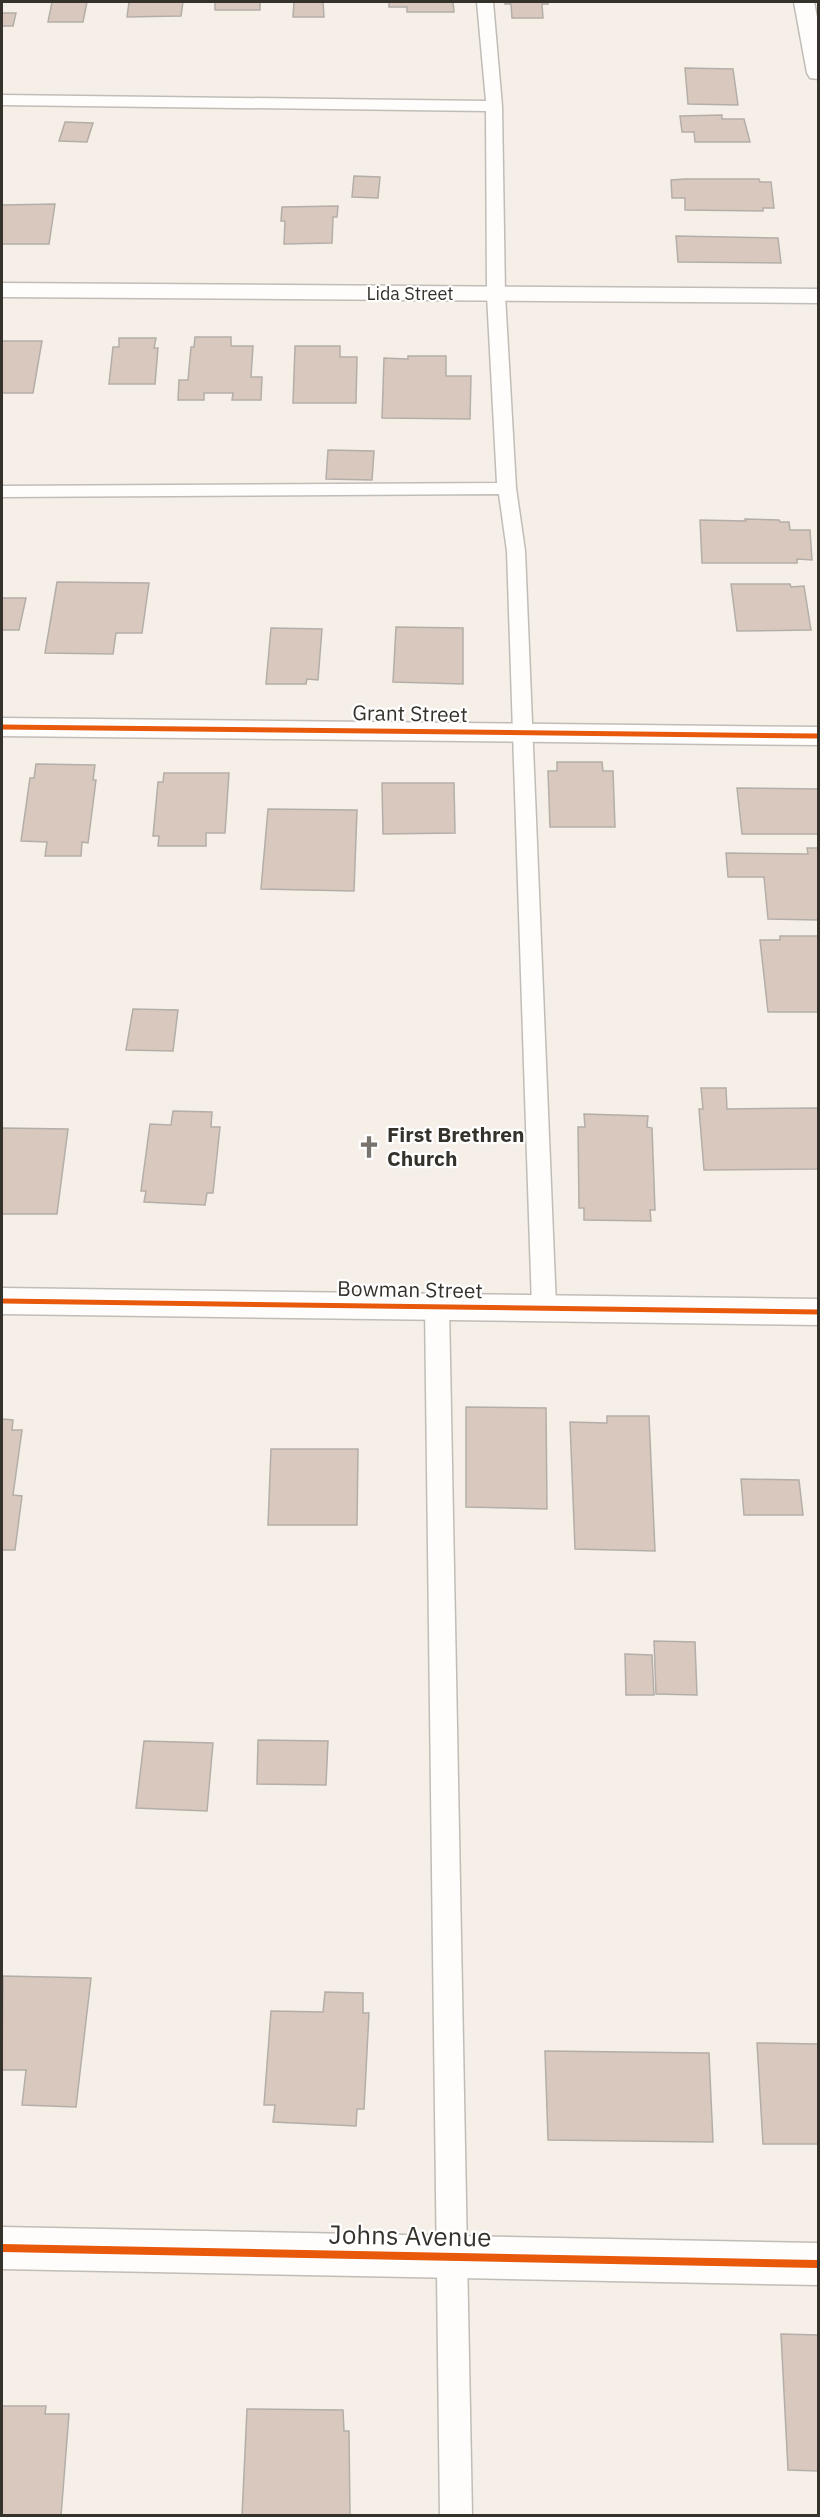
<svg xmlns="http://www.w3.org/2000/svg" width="820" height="2517" viewBox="0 0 820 2517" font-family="'IBM Plex Sans',sans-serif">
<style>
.building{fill:#d8c8be;stroke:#b4aea9;stroke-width:1.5}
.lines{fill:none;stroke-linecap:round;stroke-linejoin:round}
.lane-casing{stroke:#c1bcb6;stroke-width:3}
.street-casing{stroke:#c1bcb6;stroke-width:3}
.secondary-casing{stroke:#c1bcb6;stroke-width:3}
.lane{fill:#fefdfc;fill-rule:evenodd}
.street{fill:#fefdfc;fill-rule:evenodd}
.secondary{fill:#fefdfc;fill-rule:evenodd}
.cycleway-far1-casing{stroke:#fff;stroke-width:9}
.cycleway-casing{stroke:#fff;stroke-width:11}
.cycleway-far1{stroke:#e8590c;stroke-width:5}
.cycleway{stroke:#e8590c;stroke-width:8}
.labels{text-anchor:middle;stroke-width:4.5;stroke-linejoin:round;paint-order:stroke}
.far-street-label{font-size:18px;fill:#35312b;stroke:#fff}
.street-label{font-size:21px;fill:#35312b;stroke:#fff}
.poi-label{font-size:21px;font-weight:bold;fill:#35312b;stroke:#fff;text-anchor:start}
.near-street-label{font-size:26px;fill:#35312b;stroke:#fff}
</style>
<rect width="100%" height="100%" fill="#f5efe8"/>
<!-- building -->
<g class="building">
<path d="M52 2H87L83 22H48Z"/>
<path d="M129 2H183L181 16 127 17Z"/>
<rect x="215" y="2" width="45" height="8"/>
<path d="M294 2H323L324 17H293Z"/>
<path d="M389 2H453L454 12H407V7H389Z"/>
<path d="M505 2H547L548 4H542L543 18H512L511 4H505Z"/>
<path d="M2 13H16L13 26H2Z"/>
<path d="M685 68 733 69 738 105 688 104Z"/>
<path d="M722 115V119H744L750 142H695L694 132H682L680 116Z"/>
<path d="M65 122 93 123 87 142 59 141Z"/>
<path d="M354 176 380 177 378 198 352 197Z"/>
<path d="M685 179H759L760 182H771L774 208H763V211L685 210V198H672L671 180Z"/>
<path d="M55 204 49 244H2V205Z"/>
<path d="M338 206 337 217H333L332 243 284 244 285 221H281L282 207Z"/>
<path d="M676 236 778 238 781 263 678 262Z"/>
<path d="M195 337H231V346H253L251 377H262L261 400H232L233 393H204V400H178L179 380H188L191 347H194Z"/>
<path d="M119 338H156L154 348H158L155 384H109L113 347H119Z"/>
<path d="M2 341H42L33 393H2Z"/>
<path d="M295 346H340V357H357L356 403H293Z"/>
<path d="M408 356H446V376H471L470 419 382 418 384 358 408 359Z"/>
<path d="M328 450 374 451 372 480 326 479Z"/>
<path d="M745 519 779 520 780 522H789L790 530H810L812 560 797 559V563H702L700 520 746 521Z"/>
<path d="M57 582 149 583 142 633H116L113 654 45 653Z"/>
<path d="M731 584H790L791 587 804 586 811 630 737 631Z"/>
<path d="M2 598H26L19 630H2Z"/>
<path d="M396 627 463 628V684L393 682Z"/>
<path d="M271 628 322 629 318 680 307 679 306 684H266Z"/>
<path d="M557 762H602L603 771H613L615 827H550L548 771H557Z"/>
<path d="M36 764 95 765 93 780H96L88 843 82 842 81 856H45L47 842 21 841 30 778H34Z"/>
<path d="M164 773H229L225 833H206V846H158L159 836H153L158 782H163Z"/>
<path d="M382 783H454L455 833 383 834Z"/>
<path d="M737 788 818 789V834H742Z"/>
<path d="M268 809 357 810 354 891 261 889Z"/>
<path d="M807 848H818V920L768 919 764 877H728L726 853 808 854Z"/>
<path d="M780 936H818V1012H768L760 940H780Z"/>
<path d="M133 1009 178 1010 173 1051 126 1050Z"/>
<path d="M701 1088H726L727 1109 818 1108V1169L704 1170 699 1109H703Z"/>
<path d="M173 1111 212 1112 211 1127H220L213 1193H207L205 1205 144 1202 146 1191H141L150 1124 171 1125Z"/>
<path d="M584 1114 648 1116 647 1127 652 1128 655 1210H650L651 1221 584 1220V1208H579L578 1127H585Z"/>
<path d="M2 1128 68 1129 57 1214H2Z"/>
<path d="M466 1407 546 1408 547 1509 466 1507Z"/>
<path d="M607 1416H649L655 1551 575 1549 570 1422 607 1423Z"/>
<path d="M2 1419 13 1420 12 1430H22L13 1495 22 1496 15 1550H2Z"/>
<path d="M271 1449H358L357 1525H268Z"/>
<path d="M741 1479 799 1480 803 1515H744Z"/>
<path d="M654 1641 695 1642 697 1695 656 1694Z"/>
<path d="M625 1654 652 1655 654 1695H626Z"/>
<path d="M258 1740 328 1741 326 1785 257 1784Z"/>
<path d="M144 1741 213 1743 207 1811 136 1808Z"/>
<path d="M3 1976 91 1978 76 2107 22 2105 26 2070H2Z"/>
<path d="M325 1992 363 1993V2013H369L364 2109H357L356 2126 273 2122 275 2105H264L271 2011 323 2012Z"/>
<path d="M757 2043 818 2044V2144H763Z"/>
<path d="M545 2051 709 2053 713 2142 548 2140Z"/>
<path d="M781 2334 818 2335V2471L788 2470Z"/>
<path d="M2 2406H46L45 2414H69L61 2516H2Z"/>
<path d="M247 2409 343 2410 344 2431H349L350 2516H242Z"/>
</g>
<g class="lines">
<!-- lane casing -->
<g class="lane-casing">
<g id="lane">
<path d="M477 2H493L502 106 505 295 516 488 525 551 556 1307 553 1314 544 1317 535 1314 532 1307 507 551 499 494 2 497V486L497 483 487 295 486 111 2 105V95L486 101Z"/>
<path d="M437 1296 446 1299 449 1306 472 2516H440L425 1306 428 1299Z"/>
</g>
</g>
<!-- street casing -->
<g class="street-casing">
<g id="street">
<path d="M2 283 818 289V303L2 297Z"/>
<path d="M2 718 818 727V745L2 736Z"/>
<path d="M2 2227 818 2243V2285L2 2269Z"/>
</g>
</g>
<!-- secondary casing -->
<g class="secondary-casing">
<g id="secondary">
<path d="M794 2H814L818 22V79L810 78 807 73Z"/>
<path d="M2 1288 818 1299V1325L2 1314Z"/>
</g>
</g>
<!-- lane -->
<use href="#lane" class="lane"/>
<!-- street -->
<use href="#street" class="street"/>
<!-- secondary -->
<use href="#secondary" class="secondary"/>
<!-- cycleway-far1 casing -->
<g class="cycleway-far1-casing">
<g id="cycleway-far1">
<path d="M2 727 818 736"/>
<path d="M2 1301 818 1312"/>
</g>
</g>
<!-- cycleway casing -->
<g class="cycleway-casing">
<path id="cycleway" d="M2 2248 818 2264"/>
</g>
<!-- cycleway-far1 -->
<use href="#cycleway-far1" class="cycleway-far1"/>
<!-- cycleway -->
<use href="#cycleway" class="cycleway"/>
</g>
<!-- icons -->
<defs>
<g id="church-bare" transform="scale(1.8)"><path d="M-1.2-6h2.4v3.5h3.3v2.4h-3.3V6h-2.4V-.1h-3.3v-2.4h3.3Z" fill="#78746d" stroke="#fff" stroke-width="2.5" paint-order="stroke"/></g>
</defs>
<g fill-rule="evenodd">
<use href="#church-bare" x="369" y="1147"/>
</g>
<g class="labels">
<!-- far-street labels -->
<g class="far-street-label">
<text x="410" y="300">Lida Street</text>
</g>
<!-- street labels -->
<g class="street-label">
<text transform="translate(410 714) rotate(1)" y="7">Grant Street</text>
<text transform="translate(410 1290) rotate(1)" y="7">Bowman Street</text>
</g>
<!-- poi labels -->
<g class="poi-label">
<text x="387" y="1142">First Brethren<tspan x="387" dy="24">Church</tspan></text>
</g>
<!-- near-street labels -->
<g class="near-street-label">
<text transform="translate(410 2236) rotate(1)" y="9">Johns Avenue</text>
</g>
</g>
<!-- border -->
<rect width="820" height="2517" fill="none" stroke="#35312b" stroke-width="6"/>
</svg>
